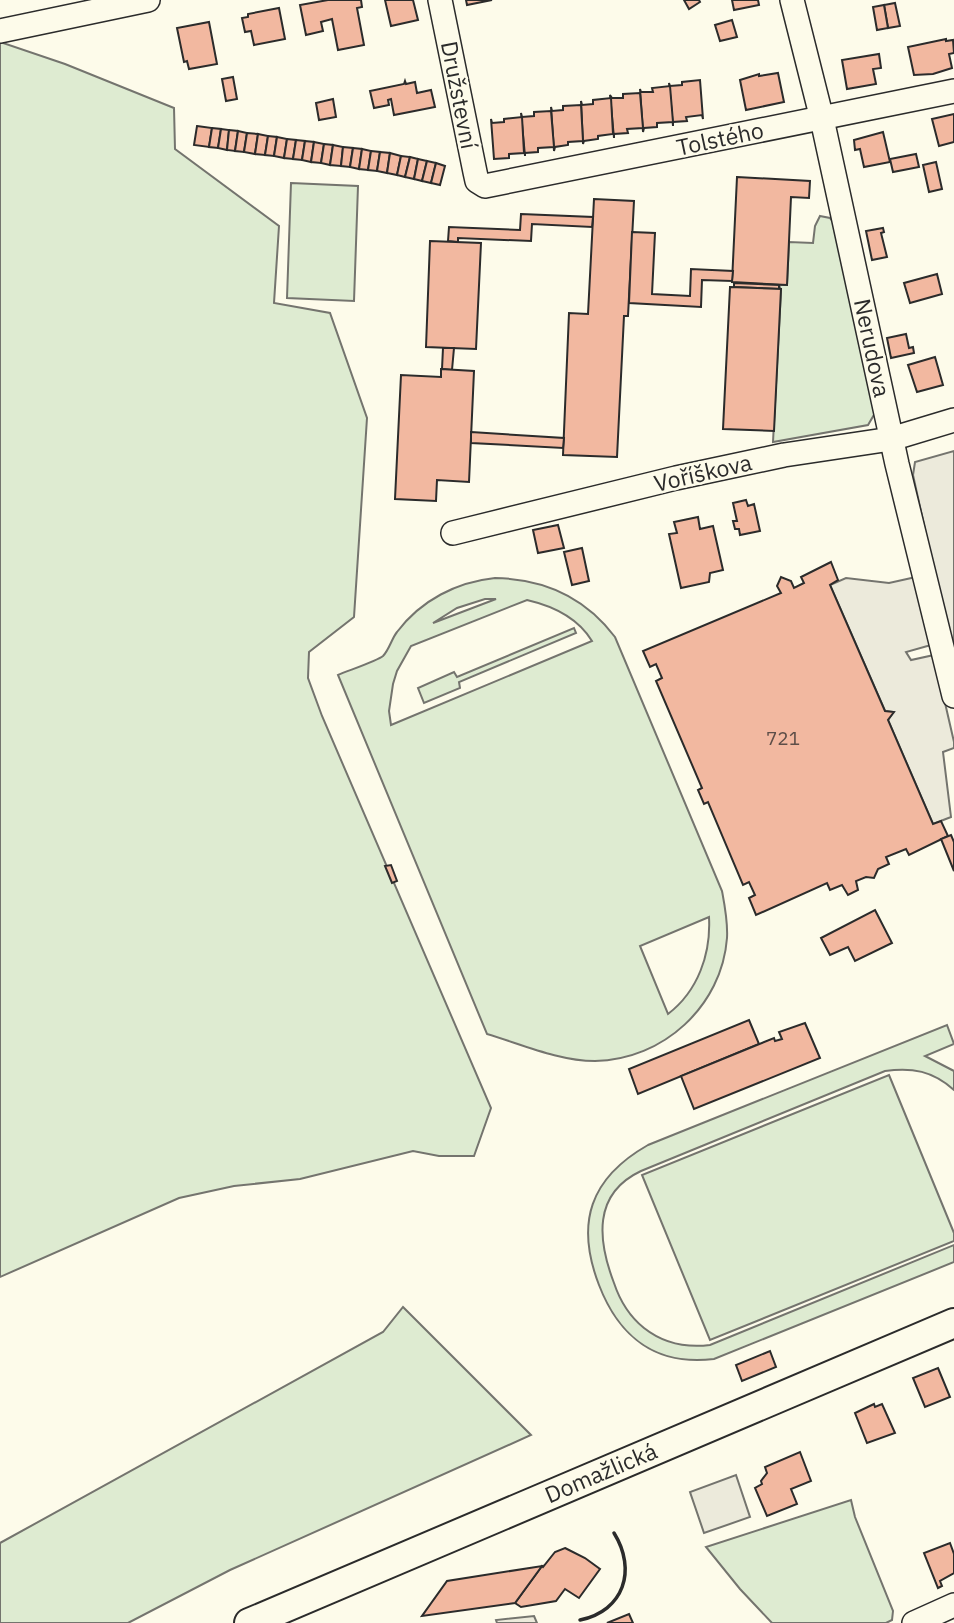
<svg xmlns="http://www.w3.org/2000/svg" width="954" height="1623" viewBox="0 0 954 1623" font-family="'IBM Plex Sans',sans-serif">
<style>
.green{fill:#deebd1;stroke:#74746e;stroke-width:2;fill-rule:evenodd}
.parking{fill:#eceadb;stroke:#74746e;stroke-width:2}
.building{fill:#f2b8a0;stroke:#2b2b2b;stroke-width:2}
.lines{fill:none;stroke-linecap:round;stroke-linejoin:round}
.minor-casing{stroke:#2b2b2b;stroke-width:26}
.major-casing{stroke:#2b2b2b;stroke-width:32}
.minor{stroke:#fdfbea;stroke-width:23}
.major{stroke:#fdfbea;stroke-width:28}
.wall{stroke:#2b2b2b;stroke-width:3.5}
.labels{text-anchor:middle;stroke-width:5;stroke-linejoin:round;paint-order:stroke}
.number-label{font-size:19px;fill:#5d4e48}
.street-label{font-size:23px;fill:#2b2b2b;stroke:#fdfbea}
</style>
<rect width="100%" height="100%" fill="#fdfbea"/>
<!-- green -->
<g class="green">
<path d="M0 42 65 64 174 108 175 149 279 226 274 303 330 313 367 418 354 617 309 652 308 678 322 716 491 1108 474 1156H439L413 1151 300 1179 234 1186 179 1198 0 1277Z"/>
<path d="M291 183 358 186 354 301 287 298Z"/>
<path d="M820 216 830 218 836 225 875 413 868 425 773 442 781 290 779 285H787L789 242 813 243 815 226Z"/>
<path d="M495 578C545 579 585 597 615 637L722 891C725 907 728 922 727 938 722 1006 663 1060 595 1061 559 1061 521 1044 487 1034L338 675C347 671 377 661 383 656 389 650 392 638 397 632 421 600 457 582 495 578ZM485 599H496L433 623 457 608ZM527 600C553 606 578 618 592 641L391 725 389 711 393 684 397 671 411 646ZM709 917C711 954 698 991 668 1014L640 946Z"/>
<path d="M574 628 576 633 459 682 460 688 424 703 418 688 454 672 457 677Z"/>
<path d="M947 1025 954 1044 925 1056 954 1071V1090C933 1071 912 1067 885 1071L641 1171C592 1194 598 1241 614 1283 620 1301 629 1316 644 1328 663 1343 686 1348 710 1345L954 1245V1262L714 1359C656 1366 619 1337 599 1285 575 1223 590 1178 648 1145Z"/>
<path d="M889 1075 954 1233V1241L710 1340 642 1175Z"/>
<path d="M403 1307 531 1435 230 1570 128 1623H0V1543L383 1332Z"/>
<path d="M851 1500 855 1517 893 1611 892 1620 886 1623H772L740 1589 706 1547Z"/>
</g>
<!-- parking -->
<g class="parking">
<path d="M954 451V662L913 475 915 462Z"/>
<path d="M916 577 931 645 906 652 911 660 934 655 954 742V748L943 752 951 817 933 824 888 720 893 712 885 711 830 585 846 578 889 583Z"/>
<path d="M736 1475 750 1517 704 1533 690 1492Z"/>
<path d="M534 1616 537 1623H497L496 1620Z"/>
</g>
<!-- building -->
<g class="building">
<path d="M328 0H361L362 7 357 8 364 45 338 50 332 19 321 22 323 31 306 35 300 5Z"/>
<path d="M385 0H413L418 20 391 26Z"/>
<path d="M466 0H492L467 5Z"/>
<path d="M684 0H699L700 2 689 9Z"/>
<path d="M732 0H758L759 5 734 10Z"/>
<path d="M895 3 900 26 888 28 884 5Z"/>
<path d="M884 5 888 28 877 30 873 7Z"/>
<path d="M279 8 285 39 254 45 251 31 245 32 242 18 248 17V14Z"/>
<path d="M732 20 737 37 720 41 715 25Z"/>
<path d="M209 22 217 64 189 69 187 61 184 62 177 28Z"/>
<path d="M946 39V41L953 40 954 53 949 54 952 68 933 74 914 75 908 47Z"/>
<path d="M879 54 881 68 873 69 876 84 847 89 842 60Z"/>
<path d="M778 73 784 102 746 110 740 80 759 74V76Z"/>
<path d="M233 77 237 99 226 101 222 79Z"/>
<path d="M700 80 703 119 702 115 686 117 687 121 673 122V126L669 83 670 86 682 85V82Z"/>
<path d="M405 81 406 84 415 82 417 93 431 90 435 107 394 115 391 99 388 100 389 105 374 108 370 91 404 84Z"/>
<path d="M670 86 673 122 657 123V127L644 128 643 132 640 89 641 92H653L652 88Z"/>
<path d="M640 93 643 128 627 129 628 133 614 134V138L610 95 612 98H623V94Z"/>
<path d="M611 98 613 134 598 136V139L584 141 583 144 581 101 582 105 593 104V100Z"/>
<path d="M333 99 336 117 319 120 316 103Z"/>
<path d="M581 105 583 141 568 142V145L555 147 554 151 551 107 552 111 563 110V106Z"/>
<path d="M551 111 554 147 538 148V152L525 153V156L521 113 522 117 534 116V112Z"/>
<path d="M954 114V142L939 146 932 119Z"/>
<path d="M522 117 524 153 509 154V158L494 159 491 119 492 123 504 122V119Z"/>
<path d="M197 126 212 128 209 147 194 145Z"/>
<path d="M212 128 221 129 218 148 209 147Z"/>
<path d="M221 129 229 130 227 150 218 148Z"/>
<path d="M229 130 238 131 235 151 227 150Z"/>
<path d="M238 131 247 133 244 152 235 151Z"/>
<path d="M883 132 890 162 864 167 860 149 855 150 854 140Z"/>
<path d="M247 133 258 134 255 154 244 152Z"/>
<path d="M258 134 268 136 265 155 255 154Z"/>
<path d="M268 136 277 137 274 156 265 155Z"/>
<path d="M277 137 287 139 284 158 274 156Z"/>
<path d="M287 139 296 140 293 159 284 158Z"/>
<path d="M296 140 305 141 302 160 293 159Z"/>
<path d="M305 141 314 142 311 162 302 160Z"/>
<path d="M314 142 324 144 321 163 311 162Z"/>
<path d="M324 144 333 145 330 165 321 163Z"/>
<path d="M333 145 343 147 341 166 330 165Z"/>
<path d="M343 147 353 148 350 167 341 166Z"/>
<path d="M353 148 362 149 359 169 350 167Z"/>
<path d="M362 149 371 151 368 170 359 169Z"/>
<path d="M371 151 380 152 377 171 368 170Z"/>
<path d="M380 152 390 153 387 173 377 171Z"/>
<path d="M390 153 401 156 397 175 387 173Z"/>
<path d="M916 154 919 167 893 172 890 159Z"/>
<path d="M401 156 410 157 405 177 397 175Z"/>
<path d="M410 157 418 159 414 179 405 177Z"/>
<path d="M418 159 427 161 422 181 414 179Z"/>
<path d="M427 161 436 163 431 183 422 181Z"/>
<path d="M936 162 942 189 929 192 923 165Z"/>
<path d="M436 163 445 166 440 185 431 183Z"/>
<path d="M737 177 810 181 809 198 791 197 787 285 732 282Z"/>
<path d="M594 199 634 201 628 316H624L617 457 563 455 569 313 588 314Z"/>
<path d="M521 214 593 217 592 227 532 224 531 241 458 238V242L448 241 449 227 520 230Z"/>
<path d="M883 228 884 232 881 233 887 257 872 260 866 231Z"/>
<path d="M632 232 655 233 652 294 690 296 691 269 733 271 732 281 702 280 701 307 629 303Z"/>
<path d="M430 241 481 243 476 349 426 347Z"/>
<path d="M937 274 942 294 910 303 904 283Z"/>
<path d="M734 283 779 285V289L734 287Z"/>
<path d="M730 287 781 289 774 431 723 429Z"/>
<path d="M906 334 909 348 913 347 914 353 891 358 887 338Z"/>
<path d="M443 348H454L452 370 442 369Z"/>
<path d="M935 357 943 385 917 392 908 365Z"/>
<path d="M441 369 474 371 469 482 437 480 436 501 395 499 401 375 441 377Z"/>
<path d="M471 432 564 438 563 448 471 443Z"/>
<path d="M746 500 748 506 754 504 760 531 740 535 739 529H735L733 521H737L733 503Z"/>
<path d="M698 517 700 529 713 526 723 570 710 573 709 582 681 588 669 534 677 533 674 522Z"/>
<path d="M558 525 564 548 538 553 533 530Z"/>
<path d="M582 548 589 581 572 585 564 552Z"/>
<path d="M831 562 838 580 830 585 885 711 894 712 888 720 933 824 941 821 948 836 909 855 906 849 886 857 889 864 878 869 874 878 866 877 856 881 858 890 848 895 842 885 830 890 827 883 756 915 749 898 755 895 749 882 743 885 708 802 704 804 698 790 702 788 656 681 662 678 656 664 650 667 643 651 781 593 777 586 781 577 791 581 794 588 804 583 801 577Z"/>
<path d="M951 835 954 842V871L941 839Z"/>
<path d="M391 865 397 881 392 883 385 866Z"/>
<path d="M875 910 892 943 855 961 848 947 830 955 821 938Z"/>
<path d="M749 1020 759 1044 638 1094 629 1069Z"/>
<path d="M805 1023 820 1058 694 1109 681 1076 774 1038 775 1041 782 1039 779 1032Z"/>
<path d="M770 1351 776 1367 742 1381 736 1365Z"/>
<path d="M938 1368 950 1397 925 1407 913 1378Z"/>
<path d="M874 1404 875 1407 882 1404 895 1433 867 1443 855 1413Z"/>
<path d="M800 1452 811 1481 791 1489 797 1504 767 1516 755 1488 762 1484 761 1481 767 1473 765 1467Z"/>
<path d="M950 1543 954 1554V1573L940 1581 942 1586 938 1588 924 1553Z"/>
<path d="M565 1548 585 1558 600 1569 579 1598 565 1589 556 1601 521 1607 515 1603 542 1566 543 1567 555 1552Z"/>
<path d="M542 1566 515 1603 422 1616 447 1581Z"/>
<path d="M629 1614 633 1623H607Z"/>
</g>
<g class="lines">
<!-- minor casing -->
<g class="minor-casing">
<g id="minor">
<path d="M440 0 475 172 477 181 485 186 954 91"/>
<path d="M792 0 822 119 897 464 954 696"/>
<path d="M0 31 148 0"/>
<path d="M453 533 676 478 784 455 891 439 954 420"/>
<path d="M914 1623 954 1605"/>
</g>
</g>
<!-- major casing -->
<g class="major-casing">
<path id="major" d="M249 1623 954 1323"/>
</g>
<!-- minor -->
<use href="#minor" class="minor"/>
<!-- major -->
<use href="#major" class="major"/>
<!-- wall -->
<path class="wall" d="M580 1620C624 1611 637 1570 614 1533"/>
</g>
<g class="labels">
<!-- number labels -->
<g class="number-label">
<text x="783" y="745">721</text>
</g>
<!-- street labels -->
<g class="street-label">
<text transform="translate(459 95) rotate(79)" y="8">Družstevní</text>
<text transform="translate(720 139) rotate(-12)" y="8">Tolstého</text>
<text transform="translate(872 348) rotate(78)" y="8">Nerudova</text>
<text transform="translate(703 473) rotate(-13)" y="8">Voříškova</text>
<text transform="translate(601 1473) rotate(-23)" y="8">Domažlická</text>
</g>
</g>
</svg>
